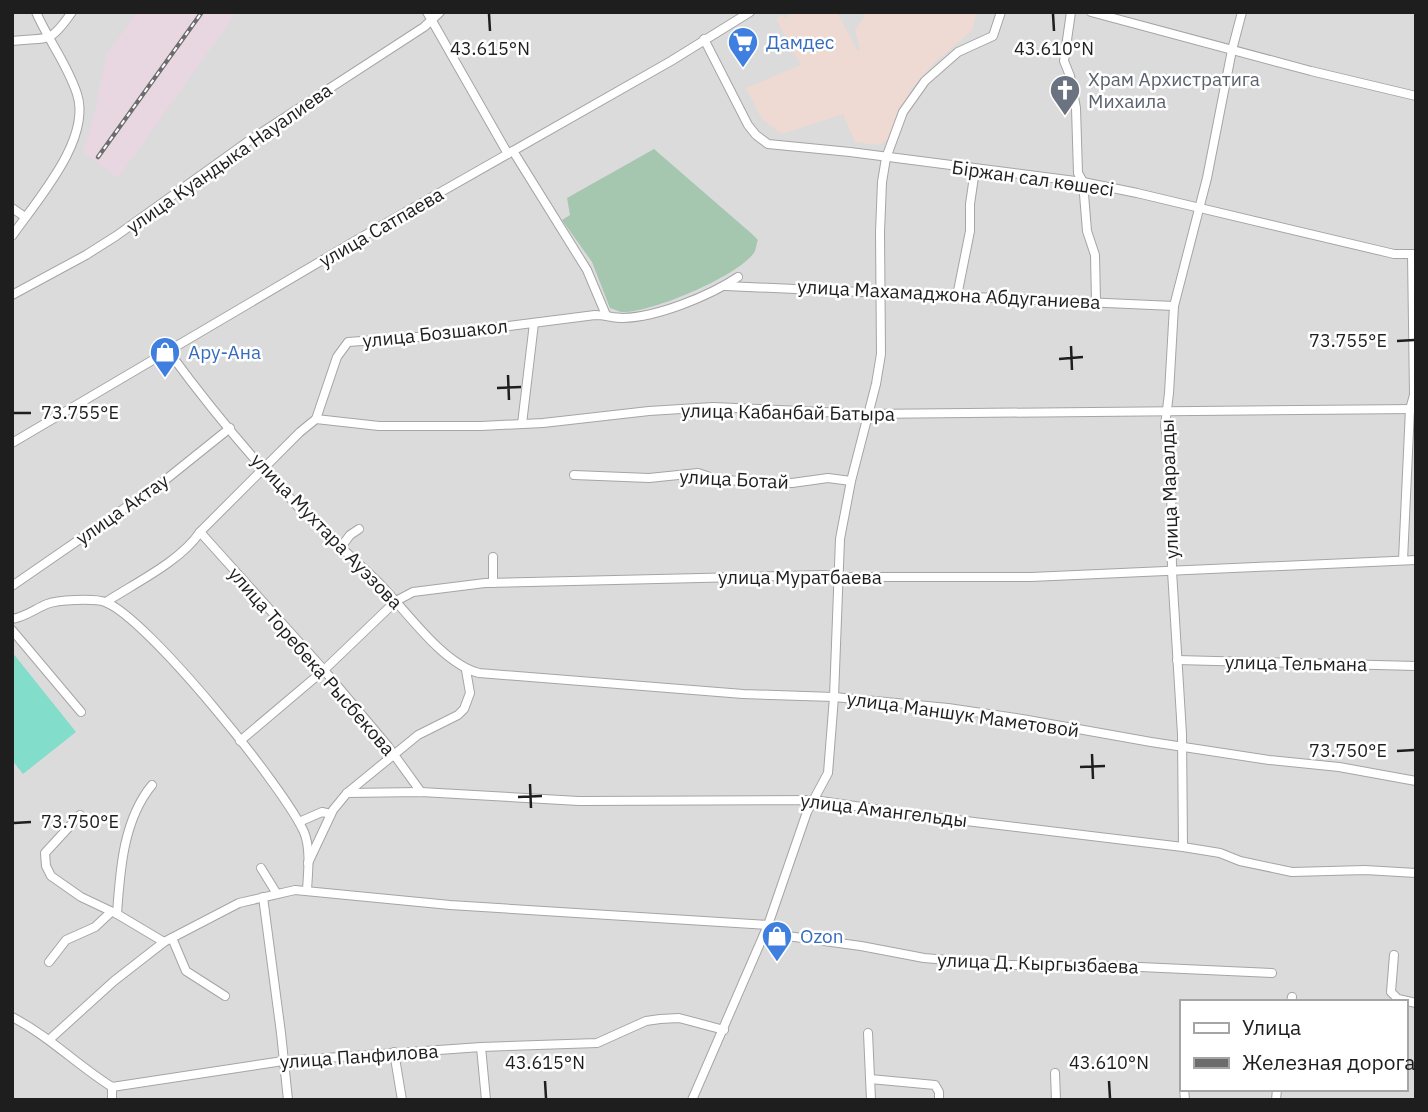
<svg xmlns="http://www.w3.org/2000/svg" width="1428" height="1112" viewBox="0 0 1428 1112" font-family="'IBM Plex Sans',sans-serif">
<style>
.residential{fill:#dcdbdb;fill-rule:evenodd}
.commercial{fill:#efd9d3}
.industrial{fill:#e8d6e1}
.cemetery{fill:#a5c7b0}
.pitch{fill:#82ddcb}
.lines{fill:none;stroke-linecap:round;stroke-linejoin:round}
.minor-casing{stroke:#a5a5a5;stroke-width:10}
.minor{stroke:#fff;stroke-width:8}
.rail-casing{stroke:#6c6c6c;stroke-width:4.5}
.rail{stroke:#fff;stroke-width:2;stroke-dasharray:5;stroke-linecap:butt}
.ticks{fill:none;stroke:#1e1e1e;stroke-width:2.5}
.labels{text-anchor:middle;stroke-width:5;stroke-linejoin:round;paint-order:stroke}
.shop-label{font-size:19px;fill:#366cbe;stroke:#fff;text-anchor:start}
.worship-label{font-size:19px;fill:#5b616d;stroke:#fff;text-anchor:start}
.street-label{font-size:19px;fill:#1e1e1e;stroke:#fff}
.ticks-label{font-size:18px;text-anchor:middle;fill:#1e1e1e;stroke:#fff;stroke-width:5;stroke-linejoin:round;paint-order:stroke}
</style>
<rect width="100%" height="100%" fill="#efede4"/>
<!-- residential -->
<path class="residential" d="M12 12H1416V1100H12ZM1181 1002H1405V1089H1181Z"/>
<!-- commercial -->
<path class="commercial" d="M795 12H837L858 52 860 50 855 30 864 17 861 12H977L972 30 934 63 911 89 891 138 878 145 855 142 843 114 782 134 762 119 746 88 801 65 776 19 782 15 784 19Z"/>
<!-- industrial -->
<path class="industrial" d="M137 12H237L118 178 83 152 95 111 106 55Z"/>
<!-- cemetery -->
<path class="cemetery" d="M654 149 752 234 758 240C757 241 756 249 755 251 742 275 649 314 621 312 617 311 614 309 610 308L592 262 562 220 570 215 567 198Z"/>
<!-- pitch -->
<path class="pitch" d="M12 652 76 732 23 774 12 760Z"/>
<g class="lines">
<!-- minor casing -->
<g class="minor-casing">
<g id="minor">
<path d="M427 12 508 154"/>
<path d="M1071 12 1064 61 1070 76 1076 108 1078 173 1083 182 1087 231 1095 255 1096 301"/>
<path d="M1091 12 1311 71 1416 96"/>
<path d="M704 39 748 125 756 135 768 144 850 152 1083 182 1137 193 1394 254H1416"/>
<path d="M12 41C49 37 49 45 72 12"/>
<path d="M513 151 587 270 606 315"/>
<path d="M12 208 25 217"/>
<path d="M12 236C37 200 92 139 77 94 68 65 48 40 36 12"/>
<path d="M726 286 1174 306"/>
<path d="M12 295 86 255 116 236 250 140 424 27 440 12"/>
<path d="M957 296 970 231V204L975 170"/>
<path d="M169 352C210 408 255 462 303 512 328 537 356 560 381 585 407 612 443 664 479 673L743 694 834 697 948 708 1022 719 1151 742 1269 760 1339 767 1416 781"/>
<path d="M316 419 337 357 348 342 431 336 595 315C605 315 613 318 623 318 658 317 709 296 738 277"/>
<path d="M522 424 534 323"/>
<path d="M12 443 360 238 671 61 750 12"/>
<path d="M574 475 649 478 698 473 719 480 792 483 828 478 851 481"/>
<path d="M200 532 324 670 387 745 421 792"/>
<path d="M341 547 350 535 359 529"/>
<path d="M493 557V583"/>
<path d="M1403 560 1410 409 1414 395 1412 254"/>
<path d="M12 586 164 481 230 428"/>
<path d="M106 602C135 583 181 561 200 532L300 432 316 419 379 426H481L543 423 649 411 713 407 867 414 1416 409"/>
<path d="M12 619C25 617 35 609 47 604 57 600 94 598 105 602 147 617 285 789 304 832 311 849 308 872 307 890"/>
<path d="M12 630 81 712"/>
<path d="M1177 660 1416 666"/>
<path d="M240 741 324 670 396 601 413 592 485 583 825 575 839 577H1031L1416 560"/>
<path d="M347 793 421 792 579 801 814 800 916 815 1183 847 1220 853 1240 861 1292 872 1365 870 1416 873"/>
<path d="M80 815 45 853 46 866 51 876 81 897 117 914 164 942"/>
<path d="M299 822 322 812 331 814"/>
<path d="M1183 847 1182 734 1172 571 1171 465 1165 426 1169 393 1174 306 1207 178 1232 50 1242 12"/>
<path d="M308 863 333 810 347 793 418 735 458 715 464 709 470 693 466 670"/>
<path d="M261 868 277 894"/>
<path d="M263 897 281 1033 288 1100"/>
<path d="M117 914C120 871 123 820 152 785"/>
<path d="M765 933 861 946 924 958 1006 965 1118 966 1272 973"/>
<path d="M172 938 186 971 225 996"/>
<path d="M1394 955 1391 992 1398 999 1416 1003"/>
<path d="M49 962 66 940 95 927 111 912"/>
<path d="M1291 1002 1292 997"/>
<path d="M12 1017C49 1036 77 1065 112 1087L283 1061 481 1047 597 1043 646 1021 660 1019 679 1018 724 1030"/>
<path d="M868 1033 871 1100"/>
<path d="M50 1039 114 981 164 942 239 903 295 890 450 905 768 925"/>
<path d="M481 1047 486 1100"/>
<path d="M394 1052 402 1100"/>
<path d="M1055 1073 1056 1100"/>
<path d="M870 1079 935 1085 939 1092V1100"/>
<path d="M112 1087V1100"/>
<path d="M1184 1089 1185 1100"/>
<path d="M692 1100 768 925 807 812 828 773 834 697 840 539 851 481 876 384 881 354 880 232 882 182 886 158 903 112 925 81 958 52 993 36 1001 12"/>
<path d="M1276 1100 1277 1089"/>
</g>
</g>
<!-- minor -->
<use href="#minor" class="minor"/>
<!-- rail casing -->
<g class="rail-casing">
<path id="rail" d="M98 157 202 12"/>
</g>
<!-- rail -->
<use href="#rail" class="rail"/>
</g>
<!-- ticks -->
<path class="ticks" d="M489 14 490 31M1053 14 1054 31M1397 341 1414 340M1071 346 1072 370M1059 359 1083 357M508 375 509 400M497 388 521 387M14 413H31M1397 751 1414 750M1092 754 1093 779M1080 767 1105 766M530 784 531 808M518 797 542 796M14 823 31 822M545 1081 546 1098M1109 1081 1110 1098"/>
<!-- icons -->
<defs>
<g id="supermarket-pin" transform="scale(1.575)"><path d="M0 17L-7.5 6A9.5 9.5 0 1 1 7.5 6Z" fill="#3f7fe0" stroke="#fff"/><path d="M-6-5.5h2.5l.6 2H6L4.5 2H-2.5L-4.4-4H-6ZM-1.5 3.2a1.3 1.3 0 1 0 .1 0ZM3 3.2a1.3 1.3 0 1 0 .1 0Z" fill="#fff"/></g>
<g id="church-pin" transform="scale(1.575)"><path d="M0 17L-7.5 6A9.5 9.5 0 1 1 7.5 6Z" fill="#6b7280" stroke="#fff"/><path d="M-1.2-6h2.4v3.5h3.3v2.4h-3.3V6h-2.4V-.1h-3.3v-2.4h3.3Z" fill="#fff"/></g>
<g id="shop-pin" transform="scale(1.575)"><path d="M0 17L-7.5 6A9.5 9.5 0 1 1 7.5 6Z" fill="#3f7fe0" stroke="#fff"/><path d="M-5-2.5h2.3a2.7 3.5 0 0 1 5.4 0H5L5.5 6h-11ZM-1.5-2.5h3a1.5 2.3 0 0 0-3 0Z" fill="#fff"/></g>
</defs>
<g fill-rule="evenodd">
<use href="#supermarket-pin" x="743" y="42"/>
<use href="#church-pin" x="1065" y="90"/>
<use href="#shop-pin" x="165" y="352"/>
<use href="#shop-pin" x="777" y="936"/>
</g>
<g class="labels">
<!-- shop labels -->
<g class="shop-label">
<text x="766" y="49">Дамдес</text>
<text x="188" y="359">Ару-Ана</text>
<text x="800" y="943">Ozon</text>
</g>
<!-- worship labels -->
<g class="worship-label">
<text x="1088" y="86">Храм Архистратига<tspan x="1088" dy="22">Михаила</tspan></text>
</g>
<!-- street labels -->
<g class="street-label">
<text transform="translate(229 158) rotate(-35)" y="7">улица Куандыка Науалиева</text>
<text transform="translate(1033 178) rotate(8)" y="7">Біржан сал көшесі</text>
<text transform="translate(381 227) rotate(-30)" y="7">улица Сатпаева</text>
<text transform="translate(949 294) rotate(3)" y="7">улица Махамаджона Абдуганиева</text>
<text transform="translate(435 333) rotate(-6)" y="7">улица Бозшакол</text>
<text transform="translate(788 412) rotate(1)" y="7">улица Кабанбай Батыра</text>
<text transform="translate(734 479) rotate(3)" y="7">улица Ботай</text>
<text transform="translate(1169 489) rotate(-92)" y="7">улица Маралды</text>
<text transform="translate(122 509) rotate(-35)" y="7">улица Актау</text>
<text transform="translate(327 531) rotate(46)" y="7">улица Мухтара Ауэзова</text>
<text x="800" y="584">улица Муратбаева</text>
<text transform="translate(312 661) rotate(49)" y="7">улица Торебека Рысбекова</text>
<text transform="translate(1296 663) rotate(1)" y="7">улица Тельмана</text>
<text transform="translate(963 714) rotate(8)" y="7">улица Маншук Маметовой</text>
<text transform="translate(884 810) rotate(7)" y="7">улица Амангельды</text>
<text transform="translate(1038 963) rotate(2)" y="7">улица Д. Кыргызбаева</text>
<text transform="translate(359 1056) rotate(-4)" y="7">улица Панфилова</text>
</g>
</g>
<g class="ticks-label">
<text x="490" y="55">43.615°N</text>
<text x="1054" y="55">43.610°N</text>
<text x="1348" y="347">73.755°E</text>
<text x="80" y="419">73.755°E</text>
<text x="1348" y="757">73.750°E</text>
<text x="80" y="828">73.750°E</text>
<text x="545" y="1069">43.615°N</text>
<text x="1109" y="1069">43.610°N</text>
</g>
<!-- border -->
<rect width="1428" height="1112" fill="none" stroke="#1e1e1e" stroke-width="28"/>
<!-- legend -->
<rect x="1180" y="1000" width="228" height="91" fill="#ffffff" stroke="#a5a5a5" stroke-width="2"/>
<rect x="1194" y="1023" width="35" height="10" fill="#ffffff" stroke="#a5a5a5" stroke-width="2"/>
<text x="1242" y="1035" font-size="21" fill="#1e1e1e">Улица</text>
<rect x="1194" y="1058" width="35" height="10" fill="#6c6c6c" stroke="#a5a5a5" stroke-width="2"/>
<text x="1242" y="1070" font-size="21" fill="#1e1e1e">Железная дорога</text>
</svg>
